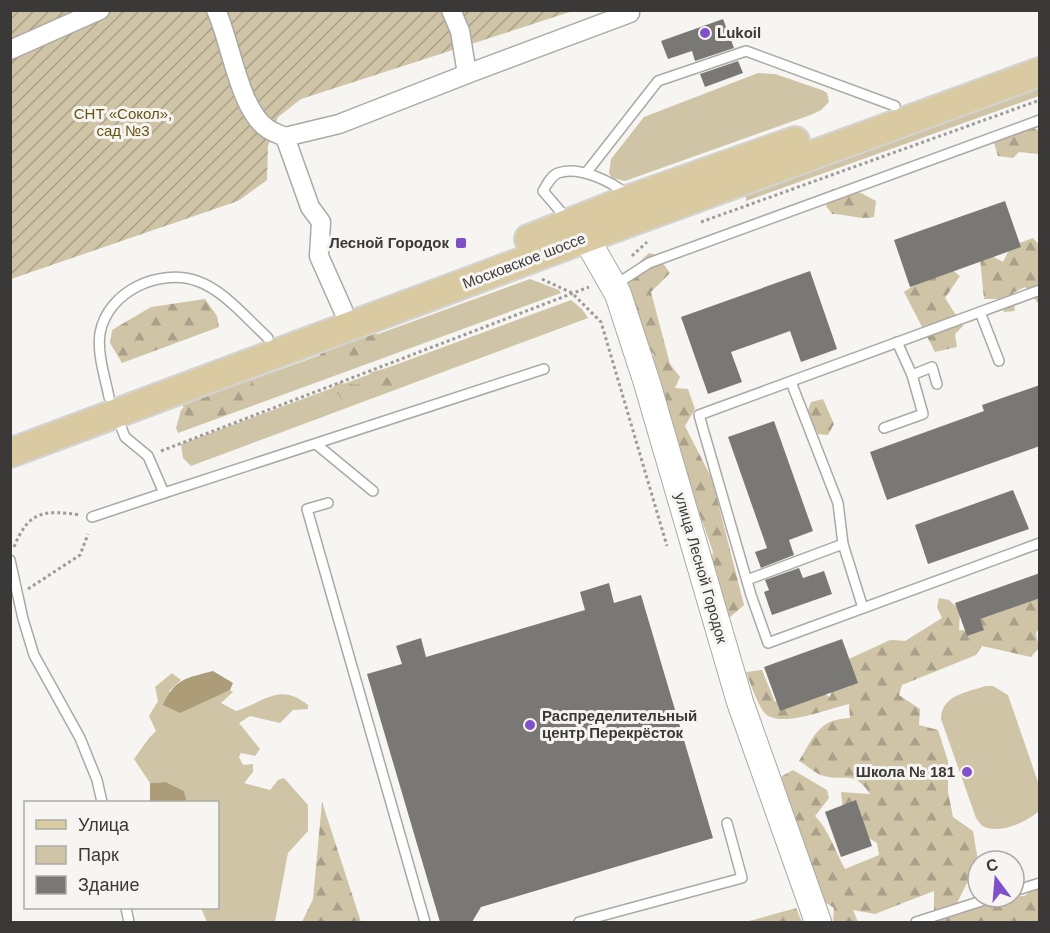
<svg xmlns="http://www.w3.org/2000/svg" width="1050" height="933" viewBox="0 0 1050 933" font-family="Arial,sans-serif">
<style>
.green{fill:#d0c4a7}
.forest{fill:url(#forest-firs)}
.garden{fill:url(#garden-furrows)}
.water{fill:#ac9d78}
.building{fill:#797875}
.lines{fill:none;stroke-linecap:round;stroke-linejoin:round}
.lane-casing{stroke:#aaa9a5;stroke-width:12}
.street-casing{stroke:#aaa9a5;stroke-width:21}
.secondary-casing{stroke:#aaa9a5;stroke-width:28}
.primary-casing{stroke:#d4d3d3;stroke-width:32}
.path{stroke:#9d9c9a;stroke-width:3;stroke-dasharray:3 3;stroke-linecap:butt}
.lane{stroke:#fff;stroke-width:9}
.street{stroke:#fff;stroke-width:18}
.secondary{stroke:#fff;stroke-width:26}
.primary{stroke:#dacaa1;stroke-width:28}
.poi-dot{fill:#7f50c9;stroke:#f6f5f2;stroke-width:2}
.labels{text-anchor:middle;stroke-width:6;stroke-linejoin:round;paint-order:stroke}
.poi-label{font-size:15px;font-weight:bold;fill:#3a3938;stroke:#f6f5f2;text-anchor:start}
.park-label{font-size:15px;fill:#695212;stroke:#f6f5f2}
.street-label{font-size:15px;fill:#3a3938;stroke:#f6f5f2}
</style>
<defs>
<pattern id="forest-firs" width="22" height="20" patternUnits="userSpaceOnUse" patternTransform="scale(1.5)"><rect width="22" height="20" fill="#d0c4a7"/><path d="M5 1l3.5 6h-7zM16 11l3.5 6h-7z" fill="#aaa089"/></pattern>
<pattern id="garden-furrows" width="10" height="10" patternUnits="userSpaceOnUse" patternTransform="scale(1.5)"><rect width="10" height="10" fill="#d0c4a7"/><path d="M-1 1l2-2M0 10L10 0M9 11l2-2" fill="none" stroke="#aaa089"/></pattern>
</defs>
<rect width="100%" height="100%" fill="#f6f5f2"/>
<!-- green -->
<g class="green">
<path d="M758 73 775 74 822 90 827 93 829 102 821 110 813 114 625 181 612 178 609 173 611 159 644 117Z"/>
<path d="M1039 82V96L746 201V195L752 188Z"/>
<path d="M530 279 559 290 561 293 178 433 176 428 181 410 188 403Z"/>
<path d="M571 300 582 309 588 318 191 466 183 458 181 444Z"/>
<path d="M172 673 181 680 169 691 186 709 230 690 233 692 221 703 236 711C265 702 279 682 308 705V709L293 710 280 723 250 716 239 723 260 749 255 756 241 753 239 757 243 765 253 764V772L244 783 270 790 278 780 284 778 308 805V831L288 853 275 922H207L201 908H218V802H187L184 791 166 782 150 783 134 759 149 738 156 731 149 716 158 701 155 687Z"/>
<path d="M986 686H993L1008 695 1039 785V811C1027 822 999 835 982 826L976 818 941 719C941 695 968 692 986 686Z"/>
</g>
<!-- forest -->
<g class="forest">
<path d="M1033 127 1039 131V154L1019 152 1013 158 998 156 993 140Z"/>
<path d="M832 189 861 193 876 201 874 217C859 220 847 214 832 214L826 206Z"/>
<path d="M1033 238 1039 245V304L1025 287 1013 293 1015 311 1004 312 998 299H984L980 259 987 253 1003 262 1011 246Z"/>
<path d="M649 253 657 255 670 273 651 292 670 364 680 377 675 388 688 389 695 409 685 426 712 479 744 605 729 618 723 617 705 594 713 552 700 515 683 498 642 373 654 355C641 337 620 292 633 270 636 264 644 258 649 253Z"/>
<path d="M945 264 960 276 945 298 963 326 955 334 957 347 935 352 904 292Z"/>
<path d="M205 299 217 316 219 327 122 363 110 343 112 330 151 307Z"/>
<path d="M364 326 380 336 376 349 325 366 317 348Z"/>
<path d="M395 366 396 374 392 387 342 400 333 387 339 383 357 385 372 372Z"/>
<path d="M247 374 255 387C248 411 218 417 197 425L184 414 182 397Z"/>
<path d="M823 399 834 424 828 435 818 434 806 416 811 402Z"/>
<path d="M1039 589V628L1036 633 1039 648 1031 657 982 646 976 655 902 685 899 695 920 709 919 725 938 730 948 761V792L953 817 973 831 978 861 957 903 978 897 1024 896 1039 886V922H934V891L875 914 853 910 858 922H833L834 908 823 901 779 797 782 776 793 770 827 790 829 798 815 816C829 830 835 851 845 869L879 855 877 843 844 823 841 792 870 794C853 769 847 782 824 776 816 774 806 765 799 761 814 737 818 719 850 718L849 704C830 708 776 731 763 711 756 700 751 685 746 672L762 670 775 702C797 689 806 680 830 697L838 664 890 640 905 641 942 618 937 607 939 598 949 600 960 610 959 630 972 631 971 616Z"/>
<path d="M322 802 361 922H302L313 899Z"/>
<path d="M796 908 802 922H746Z"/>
</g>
<!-- garden -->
<path class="garden" d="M10 11H573L301 99 278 117 268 146 267 180 238 201 11 279Z"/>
<!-- water -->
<g class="water">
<path d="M213 671 233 683 230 690 180 713 163 705C175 678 187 678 213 671Z"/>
<path d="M166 782 184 791 187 802H150V783Z"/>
</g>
<!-- building -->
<g class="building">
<path d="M723 19 734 48 695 61 692 51 668 59 661 41Z"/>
<path d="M738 61 743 73 705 87 700 74Z"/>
<path d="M1005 201 1021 247 910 287 894 240Z"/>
<path d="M810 271 837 349 801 362 790 331 731 352 742 382 708 394 681 317Z"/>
<path d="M1040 385V446L887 500 870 452 984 411 982 405Z"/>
<path d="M774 421 813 531 789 540 794 555 761 568 755 552 767 548 728 437Z"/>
<path d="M1013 490 1029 529 928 564 915 525Z"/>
<path d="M799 568 803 578 824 571 832 594 772 615 764 592 769 590 765 580Z"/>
<path d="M1040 573V598L980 619 984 630 967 636 955 603Z"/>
<path d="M609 583 614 603 641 595 713 838 481 907 472 922H440L367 674 402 664 396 646 421 638 426 657 585 610 580 592Z"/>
<path d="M842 639 858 683 780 711 764 667Z"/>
<path d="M856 800 872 846 841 857 825 812Z"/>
</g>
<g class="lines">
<!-- lane casing -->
<g class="lane-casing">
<g id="lane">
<path d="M586 173 658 81 746 51 895 106"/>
<path d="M567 219 543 191C547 184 551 176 558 173 579 165 612 182 628 195"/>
<path d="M615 285 649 263 1040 120"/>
<path d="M1040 290 699 415 751 595 768 643 1040 543"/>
<path d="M980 312 999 361"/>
<path d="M912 375 932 367 937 384"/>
<path d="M791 382 838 503 843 544 863 608"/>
<path d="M109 397C105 377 97 354 100 333 108 291 159 268 197 281 224 290 248 320 268 338"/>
<path d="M117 417 125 437 148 456 164 493 544 369"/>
<path d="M884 428 923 414 912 375 897 342"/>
<path d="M316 444 373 491"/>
<path d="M328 503 307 509 425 922"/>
<path d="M92 517 164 493"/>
<path d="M10 560 23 619 34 655 80 738 97 780 102 802"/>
<path d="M747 580 843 544"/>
<path d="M1014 891 1040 883"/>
<path d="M126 908 129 922"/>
<path d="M579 922 742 878 727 823"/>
<path d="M916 922 994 897"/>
</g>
</g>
<!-- street casing -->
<g class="street-casing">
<g id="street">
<path d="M216 10C231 42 239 110 268 129 272 132 279 134 285 137L310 207 321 222 319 256 343 310"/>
<path d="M10 50 100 10"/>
<path d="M467 74 630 13"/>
<path d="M285 137 339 124 467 74 460 31 451 10"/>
</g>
</g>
<!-- secondary casing -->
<g class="secondary-casing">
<path id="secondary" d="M586 238 618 294 647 383 740 702 818 922"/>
</g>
<!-- primary casing -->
<g class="primary-casing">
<g id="primary">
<path d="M529 239 633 198 795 141"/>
<path d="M10 453 586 238 1040 72"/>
</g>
</g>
<!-- path -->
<g class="path">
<path d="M701 222 1040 100"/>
<path d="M632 256 647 242"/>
<path d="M542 279 572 293 601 322 667 546"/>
<path d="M161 451 589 287"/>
<path d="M14 547C29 510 44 510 81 515"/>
<path d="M28 589 80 555 88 534"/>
</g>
<!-- lane -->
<use href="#lane" class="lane"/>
<!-- street -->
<use href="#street" class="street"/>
<!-- secondary -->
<use href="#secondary" class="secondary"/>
<!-- primary -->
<use href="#primary" class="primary"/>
</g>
<!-- markers -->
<g class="poi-dot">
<circle cx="705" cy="33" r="6"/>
<rect x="455" y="237" width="12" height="12" rx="3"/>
<circle cx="530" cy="725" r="6"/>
<circle cx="967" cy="772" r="6"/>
</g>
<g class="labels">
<!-- poi labels -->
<g class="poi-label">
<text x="717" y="38">Lukoil</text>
<text x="449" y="248" text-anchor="end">Лесной Городок</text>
<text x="542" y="721">Распределительный<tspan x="542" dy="17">центр Перекрёсток</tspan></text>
<text x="955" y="777" text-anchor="end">Школа № 181</text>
</g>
<!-- park labels -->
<g class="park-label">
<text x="123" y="119">СНТ «Сокол»,<tspan x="123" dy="17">сад №3</tspan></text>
</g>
<!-- street labels -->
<g class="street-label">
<text transform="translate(524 261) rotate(-21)" y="5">Московское шоссе</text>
<text transform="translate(701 568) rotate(74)" y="5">улица Лесной Городок</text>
</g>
</g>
<!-- border -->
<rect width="1050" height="933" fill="none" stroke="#3a3938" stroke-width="24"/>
<!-- legend -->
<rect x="24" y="801" width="195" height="108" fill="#f6f5f2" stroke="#abaaa8" stroke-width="1.5"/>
<rect x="36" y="820" width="30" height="9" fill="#dacaa1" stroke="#abaaa8" stroke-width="1.5"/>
<text x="78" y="831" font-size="18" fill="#3a3938">Улица</text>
<rect x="36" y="846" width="30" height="18" fill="#d0c4a7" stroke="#abaaa8" stroke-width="1.5"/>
<text x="78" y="861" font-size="18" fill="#3a3938">Парк</text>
<rect x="36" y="876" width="30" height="18" fill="#797875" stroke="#abaaa8" stroke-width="1.5"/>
<text x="78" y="891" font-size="18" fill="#3a3938">Здание</text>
<!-- north arrow -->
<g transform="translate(996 879) rotate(344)"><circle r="28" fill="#f6f5f2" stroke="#abaaa8" stroke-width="1.5"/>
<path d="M0-4.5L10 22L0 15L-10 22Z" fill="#7f50c9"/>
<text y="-9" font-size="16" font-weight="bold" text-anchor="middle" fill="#3a3938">С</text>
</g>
</svg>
